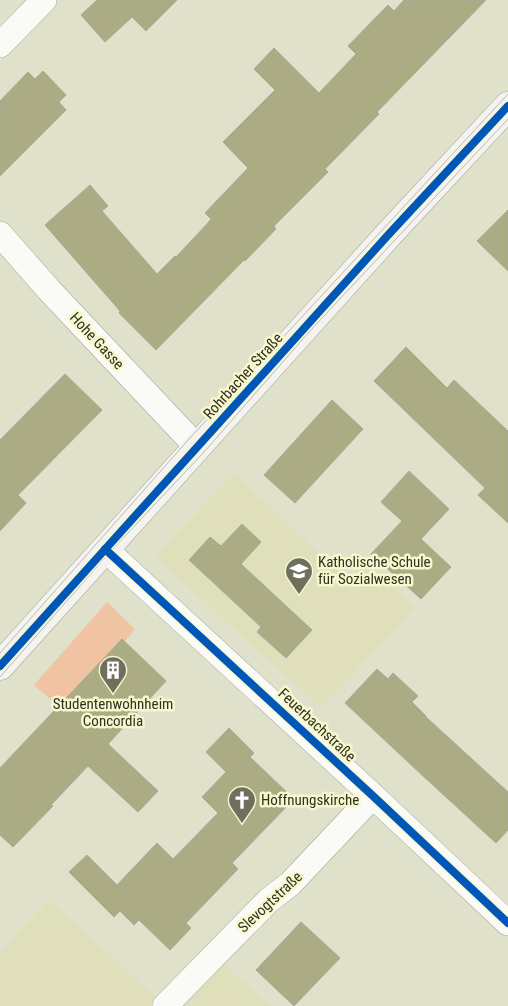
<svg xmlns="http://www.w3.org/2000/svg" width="508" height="1006" viewBox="0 0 508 1006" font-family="'Roboto Condensed',sans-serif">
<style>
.built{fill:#dfe0bb}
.green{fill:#f0c4a2}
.building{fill:#acac84;stroke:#a7a896}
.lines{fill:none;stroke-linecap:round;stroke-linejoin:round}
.minor-casing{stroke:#a7a896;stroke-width:26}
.secondary-casing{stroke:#a7a896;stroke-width:29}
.minor{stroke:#fafaf7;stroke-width:25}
.secondary{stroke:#f4f3f0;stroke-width:28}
.tram{stroke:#b9b9b4;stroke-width:1}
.cycleway-casing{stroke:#f7f8ce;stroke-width:11}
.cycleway{stroke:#0057b8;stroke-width:8}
.labels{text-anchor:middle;stroke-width:5;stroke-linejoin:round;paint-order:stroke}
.street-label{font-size:15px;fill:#303120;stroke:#f7f8ce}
.poi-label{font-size:15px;fill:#303120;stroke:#f7f8ce;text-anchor:start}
</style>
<rect width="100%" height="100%" fill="#e0e1ca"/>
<!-- built -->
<g class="built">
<path d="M234 473 349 581 368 561 415 608 321 708 155 557Z"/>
<path d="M49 900 166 1006H0V952Z"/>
<path d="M224 964 270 1006H184Z"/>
</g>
<!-- green -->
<path class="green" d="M107 602 135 629 124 642 59 707 34 685Z"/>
<!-- building -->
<g class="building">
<path d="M97 0H177L146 31 132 17 105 42 81 15Z"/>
<path d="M404 0H486L377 112 379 114 325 169 328 172 274 226 276 229 245 261 244 260 156 350 119 313 120 311 45 225 90 185 108 206 102 211 157 274 175 256 176 257 207 224 211 219 205 213 248 168 223 142 275 90 254 69 274 48 319 93 356 54 348 46 388 5 394 11Z"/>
<path d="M43 71 66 95 59 102 66 110 0 176V101L28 72 35 79Z"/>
<path d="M508 210V271L477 241Z"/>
<path d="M406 347 447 388 454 380 508 431V523L478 495 485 488 374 381Z"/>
<path d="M65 374 102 410 18 495 26 503 0 531V440Z"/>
<path d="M332 400 363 429 295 503 264 475Z"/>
<path d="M409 471 449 509 421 539 451 567 421 599 371 554 402 521 381 502Z"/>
<path d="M242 524 261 542 241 564 312 630 286 658 257 632 261 627 189 560 210 537 221 546Z"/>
<path d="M122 639 166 681 108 744 158 791 138 812 88 766 51 805 53 806 13 847 0 835V768Z"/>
<path d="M377 669 388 679 393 673 418 696 412 702 426 716V717L508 792V830L496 843 422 775 345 703Z"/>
<path d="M229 728 254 753 250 757 294 799 232 863 238 869 186 923 191 928 170 950 139 920 134 925 120 911 114 917 69 872 87 855 117 885 157 843 173 859 218 813 202 797 226 772 206 752Z"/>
<path d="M301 922 340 958 294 1006 256 970Z"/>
</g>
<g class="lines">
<!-- minor casing -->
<g class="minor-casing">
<g id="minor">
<path d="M0 45 44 0"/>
<path d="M0 234 50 291 197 447"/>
<path d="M105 549 373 796 508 923"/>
<path d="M165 1006 269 900 290 884 373 796"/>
</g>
</g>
<!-- secondary casing -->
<g class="secondary-casing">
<path id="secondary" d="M0 666 389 234 508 106"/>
</g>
<!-- minor -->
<use href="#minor" class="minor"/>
<!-- secondary -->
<use href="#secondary" class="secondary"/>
<!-- tram -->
<g class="tram">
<path d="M0 653 189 439 508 94"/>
<path d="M0 677 109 553 204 452 309 332 508 119"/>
</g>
<!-- cycleway casing -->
<g class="cycleway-casing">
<g id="cycleway">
<path d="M105 549 373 796 508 923"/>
<path d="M0 666 389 234 508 106"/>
</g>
</g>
<!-- cycleway -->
<use href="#cycleway" class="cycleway"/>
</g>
<!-- icons -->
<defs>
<g id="school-pin" transform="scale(1.4375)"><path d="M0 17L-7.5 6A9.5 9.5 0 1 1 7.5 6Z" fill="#6e6f5c" stroke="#f7f8ce"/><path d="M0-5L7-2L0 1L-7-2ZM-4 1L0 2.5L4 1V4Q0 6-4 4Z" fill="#fff"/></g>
<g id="building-pin" transform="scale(1.4375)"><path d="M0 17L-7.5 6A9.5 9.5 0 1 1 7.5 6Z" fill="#6e6f5c" stroke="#f7f8ce"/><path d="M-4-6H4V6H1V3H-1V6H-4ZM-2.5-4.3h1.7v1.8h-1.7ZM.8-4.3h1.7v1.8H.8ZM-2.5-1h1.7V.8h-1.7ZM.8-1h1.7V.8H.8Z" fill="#fff"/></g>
<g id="church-pin" transform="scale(1.4375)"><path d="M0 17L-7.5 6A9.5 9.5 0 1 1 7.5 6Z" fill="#6e6f5c" stroke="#f7f8ce"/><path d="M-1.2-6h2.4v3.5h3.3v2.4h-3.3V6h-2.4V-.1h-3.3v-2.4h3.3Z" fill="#fff"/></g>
</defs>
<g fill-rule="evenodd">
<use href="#school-pin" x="299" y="571"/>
<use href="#building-pin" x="113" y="670"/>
<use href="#church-pin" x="242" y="800"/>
</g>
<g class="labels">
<!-- street labels -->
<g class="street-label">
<text transform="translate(97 341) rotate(47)" y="5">Hohe Gasse</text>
<text transform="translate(243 376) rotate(-48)" y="5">Rohrbacher Straße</text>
<text transform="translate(317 725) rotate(43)" y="5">Feuerbachstraße</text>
<text transform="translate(270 902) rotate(-43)" y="5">Slevogtstraße</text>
</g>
<!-- poi labels -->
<g class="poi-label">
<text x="318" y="567">Katholische Schule<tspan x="318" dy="17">für Sozialwesen</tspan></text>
<text x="113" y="709" text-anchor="middle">Studentenwohnheim<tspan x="113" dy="17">Concordia</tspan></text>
<text x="261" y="805">Hoffnungskirche</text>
</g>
</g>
</svg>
